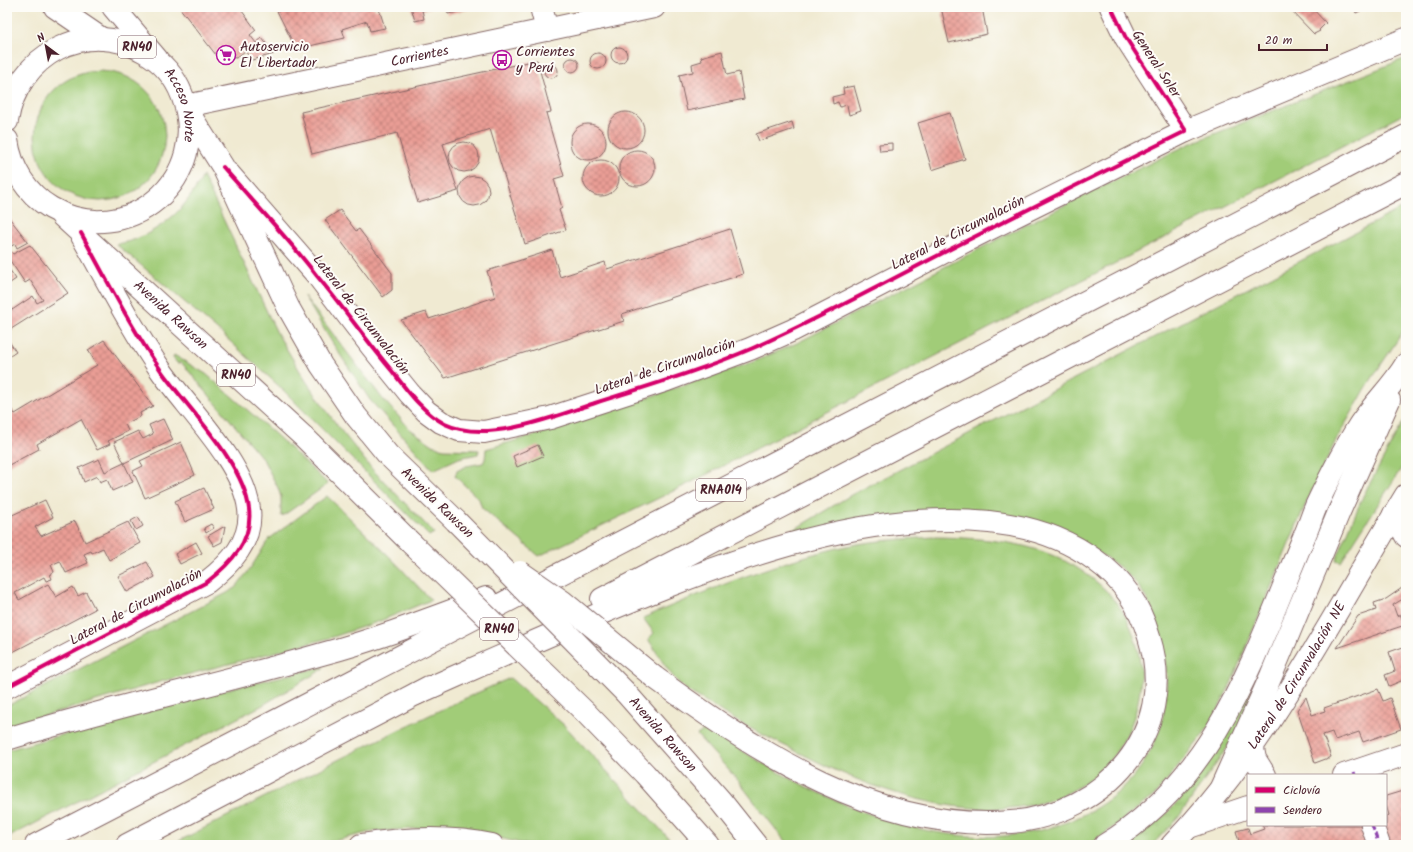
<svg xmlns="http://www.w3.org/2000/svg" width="1413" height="852" viewBox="0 0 1413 852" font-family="Kalam,sans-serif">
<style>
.green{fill:#a1cc78;stroke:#767652}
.park{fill:url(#park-tufts);stroke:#767652}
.building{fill:url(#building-cross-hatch)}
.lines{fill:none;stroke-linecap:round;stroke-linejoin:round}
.minor-casing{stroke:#846665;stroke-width:24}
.highway-casing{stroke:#846665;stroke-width:24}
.minor{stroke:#fff;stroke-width:22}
.highway{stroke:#fff;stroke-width:22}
.highway-bridge-casing{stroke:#846665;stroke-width:24;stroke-linecap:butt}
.highway-bridge{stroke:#fff;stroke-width:22}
.quiet{stroke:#8e44ad;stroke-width:3;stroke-dasharray:6 3;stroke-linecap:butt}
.cycleway-casing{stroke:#fdfcf7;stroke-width:6}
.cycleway{stroke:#d6006c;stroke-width:4}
.labels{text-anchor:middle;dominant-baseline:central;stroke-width:4;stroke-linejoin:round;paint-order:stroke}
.shield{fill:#fdfcf7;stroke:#806168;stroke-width:1}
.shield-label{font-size:13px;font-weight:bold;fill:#4a1f2b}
.poi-label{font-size:14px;fill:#4a1f2b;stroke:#fdfcf7;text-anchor:start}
.street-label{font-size:14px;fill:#4a1f2b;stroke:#fdfcf7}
</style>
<defs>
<pattern id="park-tufts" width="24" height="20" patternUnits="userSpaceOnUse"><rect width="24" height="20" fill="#a1cc78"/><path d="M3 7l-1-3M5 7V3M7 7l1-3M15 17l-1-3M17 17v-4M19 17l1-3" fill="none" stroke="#8caf68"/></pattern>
<pattern id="building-cross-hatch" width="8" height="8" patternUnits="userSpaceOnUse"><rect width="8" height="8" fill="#ea9e95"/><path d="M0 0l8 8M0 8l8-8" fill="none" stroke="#c0807a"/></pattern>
</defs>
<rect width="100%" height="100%" fill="#fdfcf7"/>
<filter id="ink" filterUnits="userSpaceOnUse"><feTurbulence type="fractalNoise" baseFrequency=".025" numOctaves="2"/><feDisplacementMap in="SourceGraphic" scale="8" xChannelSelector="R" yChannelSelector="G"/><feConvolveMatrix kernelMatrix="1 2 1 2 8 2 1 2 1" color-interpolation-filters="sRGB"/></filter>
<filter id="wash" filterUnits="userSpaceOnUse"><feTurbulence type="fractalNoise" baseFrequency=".012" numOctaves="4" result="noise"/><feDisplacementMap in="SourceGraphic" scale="16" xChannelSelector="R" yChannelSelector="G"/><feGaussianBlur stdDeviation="0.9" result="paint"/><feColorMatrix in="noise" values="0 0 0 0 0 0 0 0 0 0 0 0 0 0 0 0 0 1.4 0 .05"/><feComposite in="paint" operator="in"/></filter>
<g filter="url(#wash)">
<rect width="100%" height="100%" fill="#f0ead2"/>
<g class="green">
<polygon points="1406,58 1406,113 690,483 539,556 482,508 479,499 455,476 457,471 466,466 483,463 485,459 486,449 549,431 753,362 797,343 1049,213 1189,144"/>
<circle cx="100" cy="136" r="65"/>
<path d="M 203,176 L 277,333 L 306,381 L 339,428 L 372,469 L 434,533 L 429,536 L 281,388 L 221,333 L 116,244 C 125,243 135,240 143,236 C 172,221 187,205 203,176 Z"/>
<path d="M 1406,206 L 1406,327 L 1369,383 L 1336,440 L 1303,510 L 1232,681 L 1211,724 L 1156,794 L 1099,838 L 1086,845 L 788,845 L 735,777 L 697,735 L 707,728 C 789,783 900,843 1002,836 C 1043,833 1085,820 1117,793 C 1165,752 1176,689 1159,631 C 1154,612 1146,594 1133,580 C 1116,561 1099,553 1077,542 C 1066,536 1052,527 1040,524 C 1029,521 991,525 977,526 C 914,529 852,531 789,534 L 790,532 L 851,495 Z"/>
<polygon points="304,296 382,398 410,429 433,445 444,449 479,450 478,454 459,458 433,470 370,400 333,344"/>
<polygon points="174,355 206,374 274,433 328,484 284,515 281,516 281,497 278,488 263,459 181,362 178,364 173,358"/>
<polygon points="1406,417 1406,461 1341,562 1336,560 1363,496"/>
<polygon points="327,496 390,557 431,600 380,621 333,637 163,681 41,717 7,730 7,706 227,593 236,587 250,569 269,539"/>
<path d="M 934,537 C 991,538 1046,542 1093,579 C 1175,643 1146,771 1047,801 C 970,824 877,792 808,757 C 773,740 737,723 705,701 C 697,696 688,692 682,686 C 668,673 658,654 648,639 L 654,633 L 643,618 C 709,590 776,561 847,546 C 876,540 905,539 934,537 Z"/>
<polygon points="323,667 323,669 263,705 7,838 7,750 240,686"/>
<path d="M 510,678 L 564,725 L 675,845 L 528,845 L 475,832 L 422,828 L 370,832 L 318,845 L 171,845 C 283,788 395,729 510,678 Z"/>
</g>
<path class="park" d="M 1328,508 L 1330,508 L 1233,740 L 1178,818 L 1152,845 L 1126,845 C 1209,793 1242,705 1280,620 C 1296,583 1315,546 1328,508 Z"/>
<g id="blocks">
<g class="building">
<polygon points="179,7 239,7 256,30 250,35 256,43 262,38 274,54 252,60 245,51 236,58 216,55"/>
<polygon points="275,7 374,7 375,10 379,9 385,28 370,31 367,21 342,29 345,38 296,49"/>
<polygon points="411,7 431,7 431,8 422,10 424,19 415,21"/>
<polygon points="446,7 469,7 470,9 448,14"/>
<polygon points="941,7 982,7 987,34 949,43"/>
<polygon points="1288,7 1311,7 1326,23 1319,30 1320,31 1314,34"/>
<polygon points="1353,7 1368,7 1356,13"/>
<circle cx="619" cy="55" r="8"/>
<polygon points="722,51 727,75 739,72 744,99 687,111 679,75 693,72 692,64 702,61 701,57"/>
<circle cx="598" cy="61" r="8"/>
<circle cx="572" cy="65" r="7"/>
<polygon points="537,60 551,112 546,113 564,176 554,179 562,208 559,210 566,230 525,244 490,129 443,144 458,191 418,203 397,133 312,154 301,112"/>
<circle cx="551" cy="71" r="7"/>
<polygon points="854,86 861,111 849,115 847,105 840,107 838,102 833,104 832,97 844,94 843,88"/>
<circle cx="626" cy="130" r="18"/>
<polygon points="950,113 965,159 932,170 918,123"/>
<polygon points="792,122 794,129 759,141 756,134"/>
<circle cx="588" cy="142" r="18"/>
<circle cx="464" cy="157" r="15"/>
<polygon points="892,143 892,150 880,151 879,144"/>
<circle cx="637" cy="168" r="18"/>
<circle cx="601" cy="178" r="18"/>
<circle cx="474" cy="191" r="15"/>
<polygon points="340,210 356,231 359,229 392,273 392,290 383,297 325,220"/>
<polygon points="7,215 28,242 17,248 15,244 8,248 13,254 30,245 68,293 8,331 7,303 12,310 33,296 37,303 43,300 30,280 25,283 7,256"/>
<polygon points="730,229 743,274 622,314 624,321 445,378 401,320 426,312 429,319 495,297 487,271 552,250 560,277 605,262 607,269"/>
<polygon points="7,266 16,279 7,285"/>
<polygon points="7,338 16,352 7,358"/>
<polygon points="104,340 153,406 140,413 141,416 125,424 128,431 108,441 110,444 97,450 81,419 37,444 39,449 7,466 7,404 15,414 97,365 88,350"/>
<polygon points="163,419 173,440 124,463 114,442 138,431 143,439 153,434 149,425"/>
<polygon points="181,442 195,475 145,498 133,471 143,466 140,461"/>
<polygon points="538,445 543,456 517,467 513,456"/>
<polygon points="99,459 105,472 124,463 133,482 112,491 107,479 100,482 97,476 84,482 79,468"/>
<polygon points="204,488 214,509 185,522 175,501"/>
<polygon points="45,500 53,517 35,527 41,536 75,521 85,542 128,522 140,543 109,560 103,548 92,553 91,551 84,554 88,563 66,573 60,561 51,565 54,572 50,574 52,579 46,581 44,577 15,593 19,600 48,584 56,597 73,587 78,596 86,592 95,609 7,655 7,512 10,516"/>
<polygon points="138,517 143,526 136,530 131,521"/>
<polygon points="211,524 214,528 206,533 204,528"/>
<polygon points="225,526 222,542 214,546 208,536"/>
<polygon points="196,542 202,553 180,564 175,554"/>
<polygon points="147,562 155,577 127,592 118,576"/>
<polygon points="1402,588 1406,597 1393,605 1397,616 1400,614 1405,625 1337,648 1358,616 1376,610 1374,603 1386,599"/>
<polygon points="1406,646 1406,679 1389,686 1385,675 1395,671 1389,652"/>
<polygon points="1378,689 1383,701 1390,698 1401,729 1363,742 1359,732 1335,740 1332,732 1323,735 1331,757 1315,763 1297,710 1306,697 1312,715 1325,711 1324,708"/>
<polygon points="1406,790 1406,845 1386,845 1379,825 1386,825 1386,816 1389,815 1386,805 1386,796"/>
<polygon points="1262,825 1366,825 1372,845 1240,845 1236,831 1248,828 1250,834 1264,829"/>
</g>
</g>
</g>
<g filter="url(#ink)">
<use href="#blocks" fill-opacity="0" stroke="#846665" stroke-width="1"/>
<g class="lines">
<defs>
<g id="minor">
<polyline points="113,7 157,59"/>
<polyline points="541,7 547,30"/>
<path id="s1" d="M 186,106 L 654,7"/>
<polyline points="229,174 317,275 372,347 410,394 426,411 441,422 459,430 484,432 550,418 667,380 750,349 793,330 977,235 1186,131 1126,38 1111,7"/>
<polyline points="1394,514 1406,536"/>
<path d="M 7,687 L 207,582 C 230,564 253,541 249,509 C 244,464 189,410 162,372 C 132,329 108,282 82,236"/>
<polyline points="1250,734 1255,759 1265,775"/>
<polyline points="1344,775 1406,754"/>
<polyline points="1372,825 1379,845"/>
<polyline points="1189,827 1248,807"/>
<path id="s2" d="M 1172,845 C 1270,743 1333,614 1406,495"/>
</g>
<g id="highway">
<polyline points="55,7 102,39"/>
<polyline points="188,112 223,167 288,307 321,365 356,416 388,455 456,521"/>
<path id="s3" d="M 7,121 C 17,55 86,17 145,52 C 162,62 175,77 182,95 C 214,178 127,252 51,208 C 26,193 11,168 7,140"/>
<polyline points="1186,131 1406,39"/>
<path id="s4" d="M 62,216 L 304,437 L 412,544"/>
<polyline points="602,599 1406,183"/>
<path id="s5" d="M 625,692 L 721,801 L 756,845"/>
<path d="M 416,694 C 500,657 583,619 668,586 C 748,555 832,527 918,521 C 977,517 1046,523 1095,560 C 1122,579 1140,606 1149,637 C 1179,733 1105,814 1011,822 C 878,833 756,751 654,677"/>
<polyline points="586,713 645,774 708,845"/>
<path d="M 7,739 C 111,707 218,684 322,654 C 378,639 432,618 486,598"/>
<polyline points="1220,790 1271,676 1339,512 1389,400"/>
<polyline points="36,845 1406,136"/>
<polyline points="127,845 429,687"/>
<path d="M 361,845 C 404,838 449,836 492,845"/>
<path d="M 1105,845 C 1219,776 1255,653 1304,537 C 1309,526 1312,515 1317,504 C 1330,477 1344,449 1360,424 C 1374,403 1393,386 1406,364"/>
</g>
</defs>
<use href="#minor" class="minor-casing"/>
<use href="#highway" class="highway-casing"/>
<use href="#minor" class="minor"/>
<use href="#highway" class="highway"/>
<defs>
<g id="highway-bridge">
<polyline points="456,521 625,692"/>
<polyline points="412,544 586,713"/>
<polyline points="520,572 562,601 654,677"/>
</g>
</defs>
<use href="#highway-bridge" class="highway-bridge-casing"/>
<use href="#highway-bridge" class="highway-bridge"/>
<g class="quiet">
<polyline points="1354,772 1355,775"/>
<polyline points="1372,825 1379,845"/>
</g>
<defs>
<g id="cycleway">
<path d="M 223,167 C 254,203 288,238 317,276 C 343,307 366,340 392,371 C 407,390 422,412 445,424 C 486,444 554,417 595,403 C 648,386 702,370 753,348 C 830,314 904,272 980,234 C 1048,199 1117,165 1186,131 L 1126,38 L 1111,7"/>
<path d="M 7,687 L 207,582 C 230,564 253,541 249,509 C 244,463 189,410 162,372 C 131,328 107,280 81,233"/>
</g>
</defs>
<use href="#cycleway" class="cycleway-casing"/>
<use href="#cycleway" class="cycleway"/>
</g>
</g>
<defs>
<symbol id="supermarket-ring" viewBox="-11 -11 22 22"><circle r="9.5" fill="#fdfcf7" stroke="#b5179e" stroke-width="1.5"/><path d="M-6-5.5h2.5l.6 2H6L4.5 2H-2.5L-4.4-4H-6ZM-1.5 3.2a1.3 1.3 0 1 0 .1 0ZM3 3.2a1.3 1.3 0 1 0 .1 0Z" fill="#b5179e"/></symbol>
<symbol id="bus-ring" viewBox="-11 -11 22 22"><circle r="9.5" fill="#fdfcf7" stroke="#b5179e" stroke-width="1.5"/><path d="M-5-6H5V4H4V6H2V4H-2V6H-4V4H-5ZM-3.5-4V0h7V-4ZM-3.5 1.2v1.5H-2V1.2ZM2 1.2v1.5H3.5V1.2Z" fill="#b5179e"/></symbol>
</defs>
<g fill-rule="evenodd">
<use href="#supermarket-ring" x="215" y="44" width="22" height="22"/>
<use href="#bus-ring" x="491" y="49" width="22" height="22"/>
</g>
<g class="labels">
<g class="shield">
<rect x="118" y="36" width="38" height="22" rx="3"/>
<rect x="217" y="364" width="38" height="22" rx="3"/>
<rect x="696" y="479" width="50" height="22" rx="3"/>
<rect x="480" y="618" width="38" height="22" rx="3"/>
</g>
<g class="shield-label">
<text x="137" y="47">RN40</text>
<text x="236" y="375">RN40</text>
<text x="721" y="490">RNA014</text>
<text x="499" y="629">RN40</text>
</g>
<g class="poi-label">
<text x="240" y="47">Autoservicio<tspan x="240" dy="16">El Libertador</tspan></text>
<text x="516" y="52">Corrientes<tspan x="516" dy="16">y Perú</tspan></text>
</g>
<g class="street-label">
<text stroke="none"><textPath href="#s1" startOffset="239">Corrientes</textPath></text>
<text transform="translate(1156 64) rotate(57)">General Soler</text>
<text stroke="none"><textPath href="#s3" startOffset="250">Acceso Norte</textPath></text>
<text transform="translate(958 233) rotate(-27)">Lateral de Circunvalación</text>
<text stroke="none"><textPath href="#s4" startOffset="147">Avenida Rawson</textPath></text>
<text transform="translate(361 315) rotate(52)">Lateral de Circunvalación</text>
<text transform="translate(665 367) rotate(-19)">Lateral de Circunvalación</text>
<text transform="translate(437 503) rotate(44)">Avenida Rawson</text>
<text transform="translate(136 607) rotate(-28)">Lateral de Circunvalación</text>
<text stroke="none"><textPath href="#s2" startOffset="211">Lateral de Circunvalación NE</textPath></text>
<text stroke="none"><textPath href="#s5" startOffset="57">Avenida Rawson</textPath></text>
</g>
</g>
<rect width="1413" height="852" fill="none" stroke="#fdfcf7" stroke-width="24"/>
<rect x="1247" y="774" width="140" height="52" fill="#fdfcf7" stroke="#b5a4a5"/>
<rect x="1255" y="787" width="20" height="6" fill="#d6006c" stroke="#b5a4a5"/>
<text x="1283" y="794" font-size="12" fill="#4a1f2b">Ciclovía</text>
<rect x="1255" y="807" width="20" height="6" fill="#8e44ad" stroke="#b5a4a5"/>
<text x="1283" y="814" font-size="12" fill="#4a1f2b">Sendero</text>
<g transform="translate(46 46) rotate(328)" stroke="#fdfcf7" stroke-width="3" paint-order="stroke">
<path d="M0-3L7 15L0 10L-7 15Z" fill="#4a1f2b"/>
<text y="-6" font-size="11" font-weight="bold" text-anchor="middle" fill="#4a1f2b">N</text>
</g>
<path d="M1259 44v6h68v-6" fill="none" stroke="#4a1f2b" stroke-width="2"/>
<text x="1265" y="44" font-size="12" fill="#4a1f2b" stroke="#fdfcf7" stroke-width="3" paint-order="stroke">20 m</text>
</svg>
